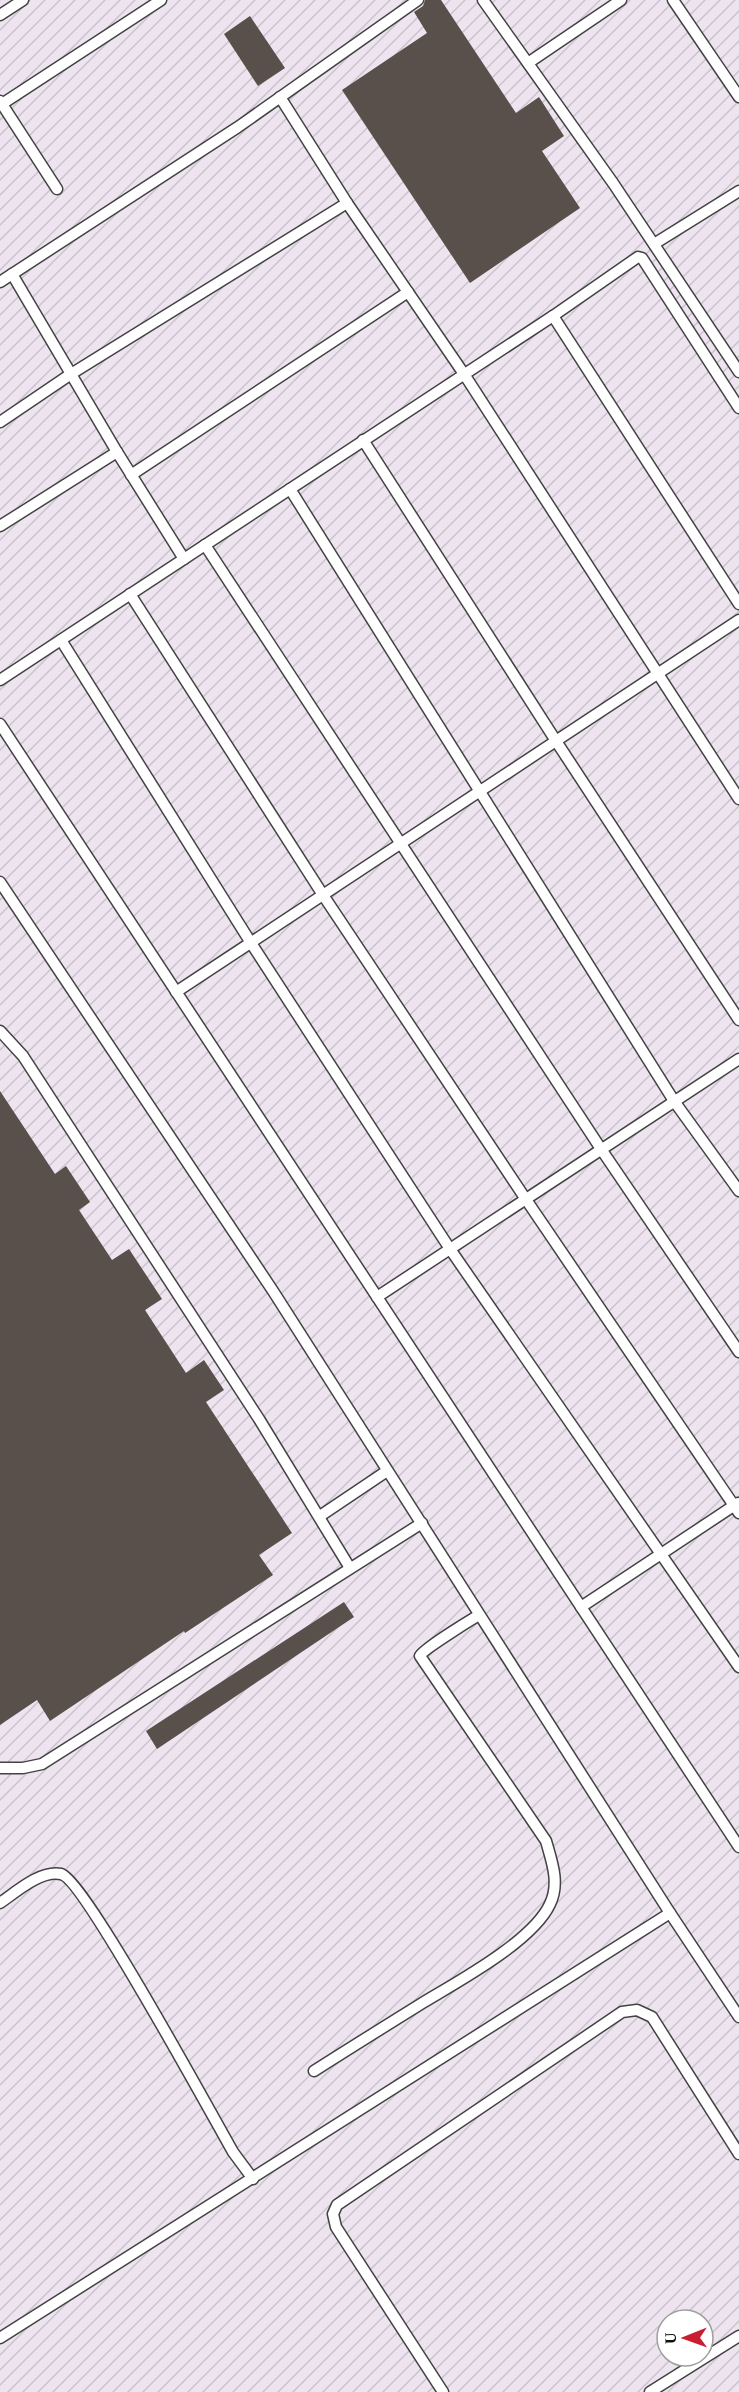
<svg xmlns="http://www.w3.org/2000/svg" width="739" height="2392" viewBox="0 0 739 2392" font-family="'Times New Roman',serif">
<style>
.industrial{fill:url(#industrial-furrows);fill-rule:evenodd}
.building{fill:#59504b}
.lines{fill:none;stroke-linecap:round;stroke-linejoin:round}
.lane-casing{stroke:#434343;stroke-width:13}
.lane{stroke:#fff;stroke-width:10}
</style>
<defs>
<pattern id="industrial-furrows" width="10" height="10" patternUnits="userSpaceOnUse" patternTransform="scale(1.5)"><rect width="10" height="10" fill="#ede4ef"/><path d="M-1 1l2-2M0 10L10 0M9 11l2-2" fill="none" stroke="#cac3cc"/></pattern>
</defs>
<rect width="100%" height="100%" fill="#fffcf3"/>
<path class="industrial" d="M 0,0 L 739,0 L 739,2392 L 0,2392 ZM 667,2320 L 703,2320 L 703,2356 L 667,2356 Z"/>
<g class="building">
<polygon points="425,0 441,0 516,113 539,97 564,136 542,151 580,208 470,283 342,90 427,33 414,12 423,6"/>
<polygon points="250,16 285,68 258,86 224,34"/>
<polygon points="0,1091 55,1174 66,1166 90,1202 79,1210 112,1260 129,1249 162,1299 145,1310 186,1373 204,1360 224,1390 206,1402 292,1533 259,1555 273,1575 185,1633 184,1631 50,1721 37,1700 0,1725"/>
<polygon points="344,1602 354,1617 157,1749 146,1731"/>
</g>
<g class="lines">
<defs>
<g id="lane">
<polyline points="483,0 613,183 739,372"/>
<polyline points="673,0 739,97"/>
<polyline points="0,15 23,0"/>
<polyline points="528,63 621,0"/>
<polyline points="280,97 347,203 464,374 739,799"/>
<polyline points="0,101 57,189"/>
<polyline points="2,104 161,0"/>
<polyline points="654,244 739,191"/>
<polyline points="12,274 117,452"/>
<polyline points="0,282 238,127 418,0"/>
<polyline points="553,316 739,604"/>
<polyline points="0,422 71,374 347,203"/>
<polyline points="363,440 556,741 739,1020"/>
<polyline points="131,475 408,292"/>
<polyline points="290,489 674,1101 739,1191"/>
<polyline points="0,526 117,452 184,559"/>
<polyline points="205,545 601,1149 739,1352"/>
<polyline points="130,594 323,895 525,1198 739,1513"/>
<polyline points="61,640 251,943 450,1249 739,1667"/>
<polyline points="0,680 553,316 638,257 642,258 739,408"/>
<polyline points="0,724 739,1847"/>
<polyline points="0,882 273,1291 670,1913 739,2017"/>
<polyline points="176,992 739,620"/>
<polyline points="0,1031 23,1056 259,1419 350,1568"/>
<polyline points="377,1297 739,1059"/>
<polyline points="320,1516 387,1471"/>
<polyline points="581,1607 738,1503"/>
<polyline points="0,1768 23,1768 42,1764 422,1523"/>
<path d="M 0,1903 C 16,1892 40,1870 61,1874 C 83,1878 213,2117 233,2152 L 253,2179"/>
<path d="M 314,2071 C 350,2048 387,2025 424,2002 C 459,1981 533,1941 550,1904 C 560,1883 552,1862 546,1841 L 420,1656 C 422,1650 469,1621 479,1615"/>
<polyline points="0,2338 670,1913"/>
<polyline points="443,2392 336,2227 333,2214 337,2205 622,2012 637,2010 652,2017 739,2154"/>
<polyline points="650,2392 739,2336"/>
</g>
</defs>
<use href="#lane" class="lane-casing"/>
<use href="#lane" class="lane"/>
</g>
<g transform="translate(685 2338) rotate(269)"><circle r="28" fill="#ffffff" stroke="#9f9f9f" stroke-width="1.5"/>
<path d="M0-4.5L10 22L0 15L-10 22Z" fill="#c91e31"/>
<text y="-9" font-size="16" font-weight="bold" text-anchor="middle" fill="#101010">U</text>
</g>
</svg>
